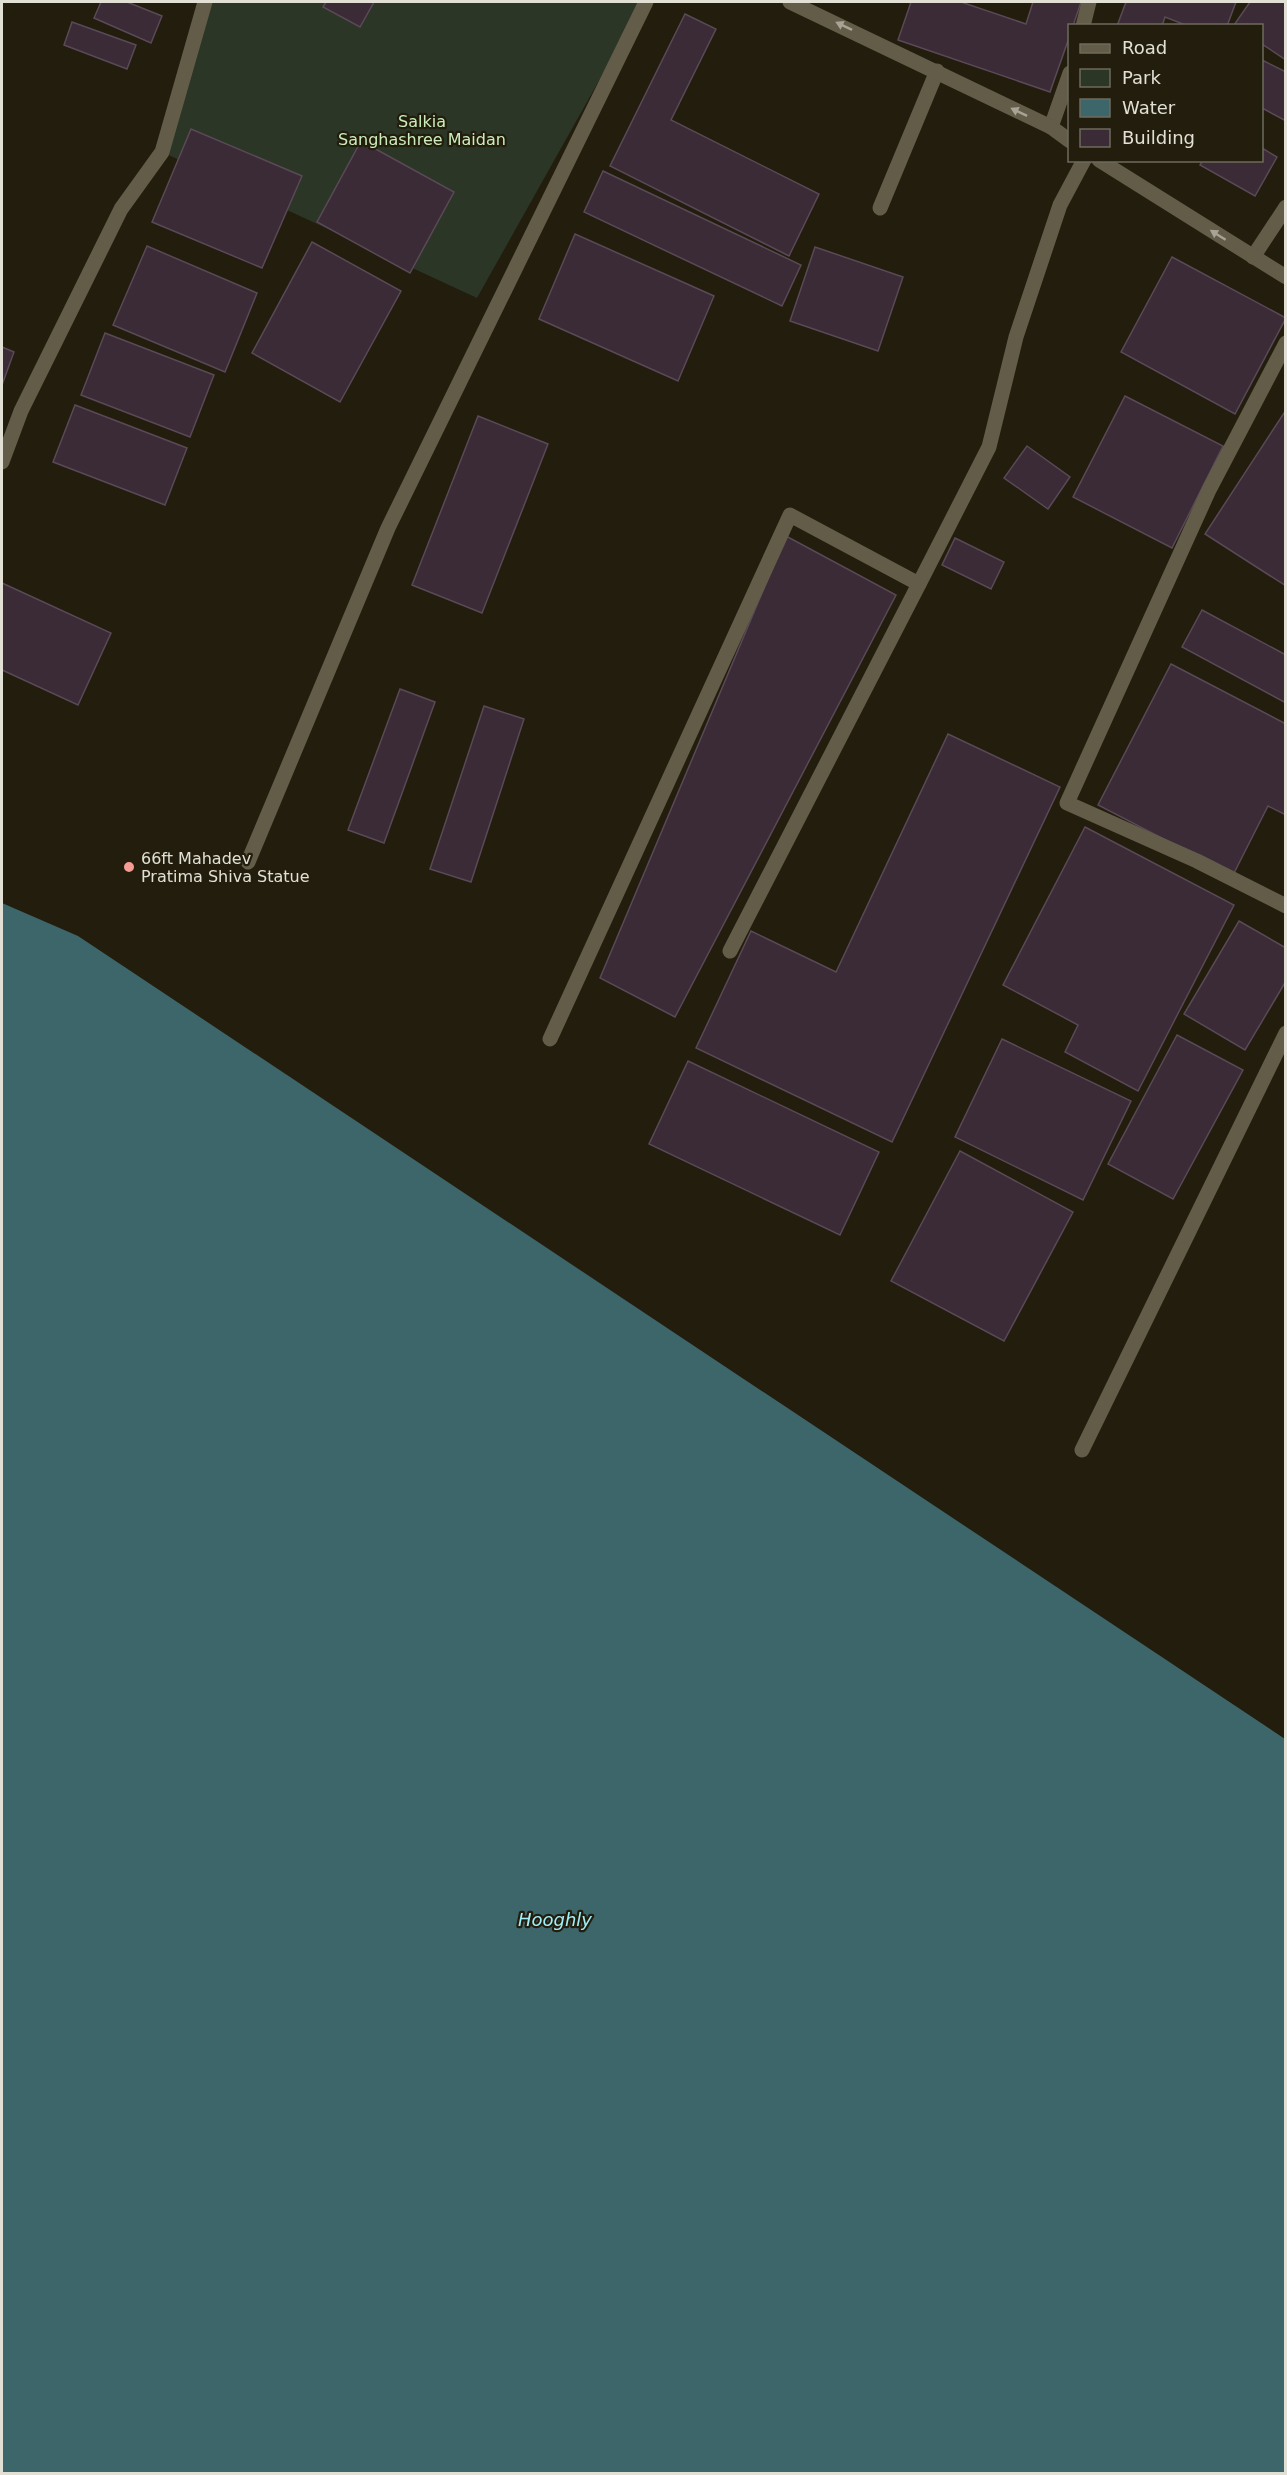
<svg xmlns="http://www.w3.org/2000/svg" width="1287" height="2475" viewBox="0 0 1287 2475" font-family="'DejaVu Sans',sans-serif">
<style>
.green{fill:#2b3626}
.water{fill:#3d666b}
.building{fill:#3b2b37;stroke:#5a4956;stroke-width:1.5}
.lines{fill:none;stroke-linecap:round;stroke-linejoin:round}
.street{stroke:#625c49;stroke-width:15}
.secondary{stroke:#625c49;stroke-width:15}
.oneway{fill:#a8a495}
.poi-dot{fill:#f59c94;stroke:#221d0c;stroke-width:2}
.labels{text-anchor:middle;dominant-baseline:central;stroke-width:4.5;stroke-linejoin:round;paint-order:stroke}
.park-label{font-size:16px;fill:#caedbb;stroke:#221d0c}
.poi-label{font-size:16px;fill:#e2dfd4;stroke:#221d0c;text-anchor:start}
.water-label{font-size:18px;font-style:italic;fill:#a3eff9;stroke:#221d0c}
</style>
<rect width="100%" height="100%" fill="#221d0c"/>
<polygon class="green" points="211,2 643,2 477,298 162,152"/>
<polygon class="water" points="2,903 78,936 1285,1739 1285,2473 2,2473"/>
<g class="building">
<polygon points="101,2 127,2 162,16 151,43 94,18"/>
<polygon points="326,2 374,2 360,27 323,7"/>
<polygon points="911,2 961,2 1026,24 1033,2 1081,2 1073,26 1070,26 1070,35 1050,92 898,40"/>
<polygon points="1126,2 1236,2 1227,26 1188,26 1165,17 1162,26 1117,26"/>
<polygon points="1250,2 1286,2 1286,60 1262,44 1262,26 1234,25"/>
<polygon points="685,14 716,29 671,120 819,194 789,256 610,166"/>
<polygon points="72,22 136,45 127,69 64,45"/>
<polygon points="1262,60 1286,72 1286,121 1262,108"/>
<polygon points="191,129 302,176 262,268 152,222"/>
<polygon points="361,141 454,192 410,273 317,222"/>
<polygon points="1262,148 1277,157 1255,196 1200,165 1203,160 1262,160"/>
<polygon points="603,171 801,265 782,306 584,212"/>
<polygon points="575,234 714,296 678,381 539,319"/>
<polygon points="312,242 401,291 340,402 252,353"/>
<polygon points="147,246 257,293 225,372 113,325"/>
<polygon points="815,247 903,277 878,351 790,321"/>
<polygon points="1172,257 1286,318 1235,414 1121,352"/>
<polygon points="105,333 214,375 190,437 81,395"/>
<polygon points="2,347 14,352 2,385"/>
<polygon points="1125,396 1223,446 1172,548 1073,497"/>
<polygon points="75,405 187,448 165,505 53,462"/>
<polygon points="1286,410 1286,586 1205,534"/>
<polygon points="478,416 548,444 482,613 412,585"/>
<polygon points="1027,446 1070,477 1048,509 1004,478"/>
<polygon points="786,536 896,595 675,1017 600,978"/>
<polygon points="955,538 1004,562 991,589 942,565"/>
<polygon points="2,583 111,633 78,705 2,670"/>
<polygon points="1202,610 1286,655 1286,703 1182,647"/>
<polygon points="1171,664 1286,724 1286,815 1268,806 1233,875 1098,805"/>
<polygon points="400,689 435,702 384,843 348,830"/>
<polygon points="484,706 524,719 471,882 430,869"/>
<polygon points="948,734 1060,787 892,1142 696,1048 751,931 836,972"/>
<polygon points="1085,827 1234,905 1138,1091 1065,1052 1078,1025 1003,985"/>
<polygon points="1239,921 1286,948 1286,981 1245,1050 1184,1014"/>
<polygon points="1177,1035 1243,1070 1173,1199 1108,1164"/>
<polygon points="1002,1039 1131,1101 1083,1200 955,1137"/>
<polygon points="688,1061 879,1152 840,1235 649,1144"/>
<polygon points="960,1151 1073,1212 1004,1341 891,1281"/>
</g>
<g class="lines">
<g class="street">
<polyline points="1083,26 1089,2"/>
<polyline points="1051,127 1070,73"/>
<polyline points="880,208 937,71"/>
<polyline points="1253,257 1286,207"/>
<polyline points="1286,343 1209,490 1067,803 1197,861 1286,906"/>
<polyline points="2,462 21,411 121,209 162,152 205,2"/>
<polyline points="248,862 388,528 646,2"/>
<polyline points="730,951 919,584"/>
<polyline points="550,1039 790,515 919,584 989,447 1016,337 1060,205 1084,160"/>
<polyline points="1082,1450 1286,1033"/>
</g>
<g class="secondary">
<polyline points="790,2 1051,127 1070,141"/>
<polyline points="1099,160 1286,277"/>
</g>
</g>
<defs><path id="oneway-solid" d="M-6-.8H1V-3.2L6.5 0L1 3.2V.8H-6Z" transform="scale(1.5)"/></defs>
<g class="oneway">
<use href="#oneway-solid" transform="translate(844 26) rotate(-154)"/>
<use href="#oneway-solid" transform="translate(1019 112) rotate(-154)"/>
<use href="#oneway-solid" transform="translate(1218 235) rotate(-148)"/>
</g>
<circle class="poi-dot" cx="129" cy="867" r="6"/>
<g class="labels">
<g class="park-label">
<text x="422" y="121">Salkia<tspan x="422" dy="18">Sanghashree Maidan</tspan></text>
</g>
<g class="poi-label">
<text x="141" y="858">66ft Mahadev<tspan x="141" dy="18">Pratima Shiva Statue</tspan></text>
</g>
<g class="water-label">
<text x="555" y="1919">Hooghly</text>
</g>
</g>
<rect width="1287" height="2475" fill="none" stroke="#e2dfd4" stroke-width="6"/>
<rect x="1068" y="24" width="195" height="138" fill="#221d0c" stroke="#6f6b5c" stroke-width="1.5"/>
<rect x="1080" y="44" width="30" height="9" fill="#625c49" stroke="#6f6b5c" stroke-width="1.5"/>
<text x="1122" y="54" font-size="18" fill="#e2dfd4">Road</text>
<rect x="1080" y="69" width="30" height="18" fill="#2b3626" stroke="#6f6b5c" stroke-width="1.5"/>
<text x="1122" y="84" font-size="18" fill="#e2dfd4">Park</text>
<rect x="1080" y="99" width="30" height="18" fill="#3d666b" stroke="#6f6b5c" stroke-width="1.5"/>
<text x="1122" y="114" font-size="18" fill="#e2dfd4">Water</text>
<rect x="1080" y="129" width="30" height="18" fill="#3b2b37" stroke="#6f6b5c" stroke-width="1.5"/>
<text x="1122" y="144" font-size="18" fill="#e2dfd4">Building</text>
</svg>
